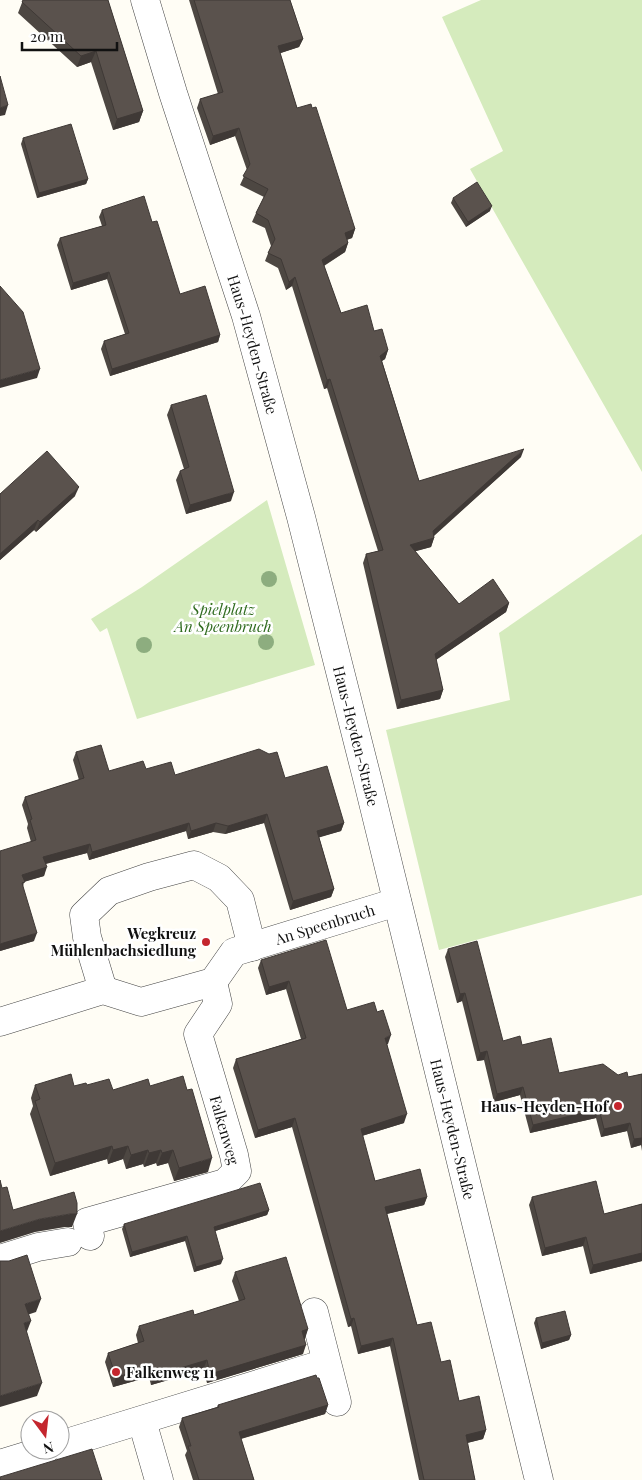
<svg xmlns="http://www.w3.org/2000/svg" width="642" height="1480" viewBox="0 0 642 1480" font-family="'Playfair Display',serif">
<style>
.green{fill:#d5ebbd}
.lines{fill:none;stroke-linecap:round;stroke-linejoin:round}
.minor-casing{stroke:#444;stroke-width:29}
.minor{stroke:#fff;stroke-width:28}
.tree{fill:#8dad7f}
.wall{fill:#4d4742}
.shaded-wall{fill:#3f3936}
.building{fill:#5a524d;stroke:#3f3936}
.poi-dot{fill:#c4262e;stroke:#fff;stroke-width:2}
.labels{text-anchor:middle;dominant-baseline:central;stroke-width:5;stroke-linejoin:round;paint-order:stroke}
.street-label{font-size:15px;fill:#111;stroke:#fff}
.park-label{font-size:15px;font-style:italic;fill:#2f6b1f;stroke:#fff}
.poi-label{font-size:15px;font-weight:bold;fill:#111;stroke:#fff;text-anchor:end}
</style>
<rect width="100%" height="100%" fill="#fffdf5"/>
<g class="green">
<polygon points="481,0 642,0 642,472 470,169 503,151 442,17"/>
<polygon points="267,500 315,665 137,719 107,628 100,632 91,619 142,587"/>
<polygon points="642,534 642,895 439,950 386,730 510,700 499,633"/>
</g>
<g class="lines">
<defs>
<g id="minor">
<path id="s1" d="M 145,0 L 173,93 L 246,316 L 301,517 L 368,782 L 539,1480"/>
<polyline points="103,990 87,937 84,915 109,891 149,877 194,865 219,878 240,900 252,947"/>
<path id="s2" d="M 0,1022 L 103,990 L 141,1002 L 213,982 L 234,952 L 397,902"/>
<polyline points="90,1236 87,1222 225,1183 237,1171 234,1155 198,1034 218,1004 213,982"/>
<polyline points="0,1259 38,1247 68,1242"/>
<polyline points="314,1312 337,1402"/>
<polyline points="142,1421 159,1480"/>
<polyline points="60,1445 326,1363"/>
<polyline points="0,1464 45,1450"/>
</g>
</defs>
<use href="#minor" class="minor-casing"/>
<use href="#minor" class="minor"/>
</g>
<g class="tree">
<circle cx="269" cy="579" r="8"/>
<circle cx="266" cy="642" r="8"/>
<circle cx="144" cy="645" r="8"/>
</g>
<g class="wall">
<polygon points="23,0 108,0 143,111 139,122 113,130 91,62 77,67 18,13"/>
<polygon points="189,0 290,0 303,39 299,47 280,53 297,108 355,229 352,238 347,240 348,243 345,252 324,266 341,313 374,331 388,350 385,359 382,361 419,481 521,457 434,536 434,538 431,547 415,551 459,604 509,603 506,612 436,660 443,690 440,699 397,709 363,563 366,554 378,551 327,388 324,389 292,286 286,290 278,268 265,261 271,246 265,228 252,222 256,213 264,197 240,185 247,170 235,136 210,145 197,108 200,99 218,94"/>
<polygon points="23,138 88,179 86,184 37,198 21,144"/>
<polygon points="453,198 490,211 466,227 451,203"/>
<polygon points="102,210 152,222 180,294 220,335 218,342 110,376 101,349 104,341 125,334 107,279 71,290 57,245 60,238 102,226 99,217"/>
<polygon points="171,405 231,501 186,514 176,480 180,471 184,469 167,415"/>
<polygon points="0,494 75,496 36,532 34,530 0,560"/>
<polygon points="76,752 109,771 146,769 175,775 285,778 344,823 341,831 319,837 334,889 331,897 290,910 264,823 225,834 213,832 188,839 186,831 89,860 87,853 46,864 44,876 24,882 23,887 34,941 0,951 31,842 27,828 28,824 22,805 25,797 79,780 73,760"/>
<polygon points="448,949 503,1041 522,1045 559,1073 618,1075 628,1077 642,1074 642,1151 641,1145 631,1148 627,1131 601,1137 596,1118 530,1133 520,1095 494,1102 484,1060 477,1061 462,1001 457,1003 445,957"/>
<polygon points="261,960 347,1010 388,1044 387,1044 404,1123 362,1136 375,1181 427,1197 424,1205 387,1214 417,1325 441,1362 459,1401 486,1430 483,1439 467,1443 475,1480 419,1480 390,1346 358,1354 351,1326 348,1327 292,1127 255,1138 233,1068 236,1059 301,1039 286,989 266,995 258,968"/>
<polygon points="35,1085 74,1086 87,1085 113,1090 150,1086 208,1172 174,1181 168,1163 157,1166 156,1163 144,1167 143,1164 126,1169 123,1159 108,1164 107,1159 50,1176 30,1114 33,1106 31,1098"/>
<polygon points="532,1197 604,1214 642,1204 642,1261 590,1274 583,1246 542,1256 529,1205"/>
<polygon points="269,1210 267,1215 215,1231 221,1264 194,1272 185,1241 130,1257 122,1229 124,1224"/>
<polygon points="235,1272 308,1329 304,1339 303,1354 207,1383 203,1370 151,1385 149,1377 113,1387 105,1362 108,1353 138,1343 136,1335 139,1326 194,1315 239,1301 232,1281"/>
<polygon points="536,1318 571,1335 569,1340 541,1349 534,1323"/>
<polygon points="218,1405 328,1405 325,1414 241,1439 254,1480 193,1480 185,1455 187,1451 179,1427 182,1418 217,1407"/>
</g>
<g class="shaded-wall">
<polygon points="303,39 299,47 275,55 278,46"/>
<polygon points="96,51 91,62 77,67 81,56"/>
<polygon points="8,105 5,115 0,116 0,108"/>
<polygon points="143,111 139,122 113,130 117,119"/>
<polygon points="239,128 235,136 210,145 213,136"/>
<polygon points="88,179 86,184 37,198 39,193"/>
<polygon points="492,206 490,211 466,227 468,222"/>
<polygon points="355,229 352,238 341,241 345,233"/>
<polygon points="348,243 345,252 318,269 322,260"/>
<polygon points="109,272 107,279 71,290 73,283"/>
<polygon points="295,277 292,286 286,290 289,282"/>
<polygon points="220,335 218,342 110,376 112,369"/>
<polygon points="388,350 385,359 377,364 380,356"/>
<polygon points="40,369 37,378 0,388 0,380"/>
<polygon points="330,379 327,388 324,389 327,380"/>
<polygon points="524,449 521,457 430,539 433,531"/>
<polygon points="79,487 75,496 36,532 40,522"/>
<polygon points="234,492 231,501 186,514 190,505"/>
<polygon points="38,520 34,530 0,560 0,554"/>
<polygon points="434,538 431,547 406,554 410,545"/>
<polygon points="509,603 506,612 431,663 435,654"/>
<polygon points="443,690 440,699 397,709 401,700"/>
<polygon points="267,814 264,823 225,834 228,826"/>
<polygon points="189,823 186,831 89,860 92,852"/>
<polygon points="216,823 213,832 188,839 191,831"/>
<polygon points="344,823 341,831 314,839 317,831"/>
<polygon points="90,844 87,853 40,865 43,857"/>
<polygon points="47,867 44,876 19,883 22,875"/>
<polygon points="334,889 331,897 290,910 293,901"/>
<polygon points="37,933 34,941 0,951 0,944"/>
<polygon points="289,981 286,989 266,995 269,987"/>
<polygon points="465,993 462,1001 457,1003 460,994"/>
<polygon points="391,1035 388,1044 382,1046 385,1038"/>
<polygon points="487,1051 484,1060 477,1061 480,1053"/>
<polygon points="523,1087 520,1095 494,1102 497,1094"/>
<polygon points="599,1109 596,1118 530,1133 533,1125"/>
<polygon points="407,1114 404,1123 358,1137 361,1129"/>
<polygon points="295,1118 292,1127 255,1138 258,1130"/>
<polygon points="630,1123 627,1131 601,1137 604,1129"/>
<polygon points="642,1138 642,1141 641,1145 631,1148 634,1139"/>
<polygon points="112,1146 107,1159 50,1176 55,1163"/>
<polygon points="128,1146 123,1159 108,1164 113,1150"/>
<polygon points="148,1150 143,1164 126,1169 131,1155"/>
<polygon points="161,1150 156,1163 144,1167 149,1153"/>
<polygon points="173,1150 168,1163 157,1166 162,1153"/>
<polygon points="212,1158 208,1172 174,1181 179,1168"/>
<polygon points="427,1197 424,1205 382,1215 385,1207"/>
<polygon points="269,1210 267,1215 212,1232 214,1227"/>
<polygon points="70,1214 77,1214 72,1227 65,1227 35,1232 0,1243 0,1231 40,1219"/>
<polygon points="187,1236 185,1241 130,1257 132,1252"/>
<polygon points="586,1237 583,1246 542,1256 545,1248"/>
<polygon points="642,1253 642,1261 590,1274 593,1265"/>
<polygon points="223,1259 221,1264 194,1272 196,1267"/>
<polygon points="41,1299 36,1312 21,1317 25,1304"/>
<polygon points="354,1318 351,1326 348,1327 351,1319"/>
<polygon points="31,1321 26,1334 24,1323"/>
<polygon points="308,1329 305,1339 298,1340 302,1331"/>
<polygon points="571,1335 569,1340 541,1349 542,1343"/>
<polygon points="393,1338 390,1346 358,1354 361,1346"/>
<polygon points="306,1345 303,1354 207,1383 210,1374"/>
<polygon points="207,1360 203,1370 151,1385 154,1376"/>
<polygon points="152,1368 149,1377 113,1387 116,1377"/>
<polygon points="42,1383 37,1396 0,1407 0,1396"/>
<polygon points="328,1405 325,1414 236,1440 239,1432"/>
<polygon points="486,1430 483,1439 463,1444 466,1435"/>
</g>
<g class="building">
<polygon points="23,0 108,0 143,111 117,119 96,51 81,56 22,2"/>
<polygon points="194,0 290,0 303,39 278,46 297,108 311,104 312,108 316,107 355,229 345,233 348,243 322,260 341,313 367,305 374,331 382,329 388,350 380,356 419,481 524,449 433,531 434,538 410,545 459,604 493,579 509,603 435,654 443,690 401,700 366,554 383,550 330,379 327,380 295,277 289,282 281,259 268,253 275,239 268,220 256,213 268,189 243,176 250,164 239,128 213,136 200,99 223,92"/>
<polygon points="0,76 8,105 0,108"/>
<polygon points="71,124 88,179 39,193 23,138"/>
<polygon points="477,182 492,206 468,222 453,198"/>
<polygon points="144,196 152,222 157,221 180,294 205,286 220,335 112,369 104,341 129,333 109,272 73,283 60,238 106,225 102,210"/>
<polygon points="0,286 23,312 40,369 0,380"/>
<polygon points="206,395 234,492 190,505 180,471 189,467 171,405"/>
<polygon points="47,451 79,487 40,522 38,520 0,554 0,494"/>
<polygon points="101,745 109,771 143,761 146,769 171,762 175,775 259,749 269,754 277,752 285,778 327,766 344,823 317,831 334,889 293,901 267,814 228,826 216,823 191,831 189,823 92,852 90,844 43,857 47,867 22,875 25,882 22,883 37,933 0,944 0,851 36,840 30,820 32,819 25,797 84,778 76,752"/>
<polygon points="326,940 347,1010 374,1002 377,1012 383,1010 391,1035 385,1038 407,1114 361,1129 375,1181 420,1169 427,1197 385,1207 417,1325 431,1322 441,1362 450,1360 459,1401 479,1396 486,1430 466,1435 475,1480 424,1480 393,1338 361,1346 354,1318 351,1319 295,1118 258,1130 236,1059 306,1038 289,981 269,987 261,960"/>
<polygon points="477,941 503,1041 520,1036 522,1045 551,1038 559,1073 603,1064 618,1075 627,1072 628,1077 642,1074 642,1138 634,1139 630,1123 604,1129 599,1109 533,1125 523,1087 497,1094 487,1051 480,1053 465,993 460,994 448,949"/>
<polygon points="71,1074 74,1086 86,1083 87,1085 109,1079 113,1090 148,1079 150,1086 183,1076 187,1090 192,1089 212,1158 179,1168 173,1150 162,1153 161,1150 149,1153 148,1150 131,1155 128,1146 113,1150 112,1146 55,1163 35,1101 40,1099 35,1085"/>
<polygon points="0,1180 2,1188 7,1187 13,1210 74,1192 77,1203 77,1214 70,1214 40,1219 0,1231"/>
<polygon points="596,1181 604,1214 642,1204 642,1253 593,1265 586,1237 545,1248 532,1197"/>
<polygon points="260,1183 269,1210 214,1227 223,1259 196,1267 187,1236 132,1252 124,1224"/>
<polygon points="27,1255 41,1299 25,1304 31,1321 24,1323 42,1383 0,1396 0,1261 9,1261"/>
<polygon points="286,1257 308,1329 302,1331 306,1345 210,1374 207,1360 154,1376 152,1368 116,1377 108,1353 144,1341 139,1326 193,1310 194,1315 245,1299 235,1272"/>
<polygon points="565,1311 571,1335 542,1343 536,1318"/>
<polygon points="316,1375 317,1378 319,1378 328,1405 239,1432 254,1480 199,1480 188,1446 191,1446 182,1418 219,1407 218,1405"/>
<polygon points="92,1449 102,1480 0,1480 0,1477"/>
</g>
<g class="poi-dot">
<circle cx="206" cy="942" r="5"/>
<circle cx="618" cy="1106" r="5"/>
<circle cx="116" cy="1372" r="5"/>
</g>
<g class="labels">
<g class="street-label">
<text stroke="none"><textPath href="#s1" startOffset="361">Haus-Heyden-Straße</textPath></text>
<text stroke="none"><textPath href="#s1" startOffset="766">Haus-Heyden-Straße</textPath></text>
<text stroke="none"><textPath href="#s2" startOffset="354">An Speenbruch</textPath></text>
<text stroke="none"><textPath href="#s1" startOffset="1171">Haus-Heyden-Straße</textPath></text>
<text transform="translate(225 1130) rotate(74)">Falkenweg</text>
</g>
<g class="park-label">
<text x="223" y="609">Spielplatz<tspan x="223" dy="17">An Speenbruch</tspan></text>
</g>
<g class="poi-label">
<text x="196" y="933">Wegkreuz<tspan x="196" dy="17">Mühlenbachsiedlung</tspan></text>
<text x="608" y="1106">Haus-Heyden-Hof</text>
<text x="126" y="1372" text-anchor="start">Falkenweg 11</text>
</g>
</g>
<g transform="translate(45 1435) rotate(165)"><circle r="24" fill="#ffffff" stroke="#a0a0a0"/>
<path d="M0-4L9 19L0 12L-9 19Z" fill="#c4262e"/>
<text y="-8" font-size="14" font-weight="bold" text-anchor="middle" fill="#111111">N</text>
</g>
<path d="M22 42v8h95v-8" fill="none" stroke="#111111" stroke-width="2.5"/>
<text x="30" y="42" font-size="15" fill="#111111" stroke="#ffffff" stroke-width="4" paint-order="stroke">20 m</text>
</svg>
